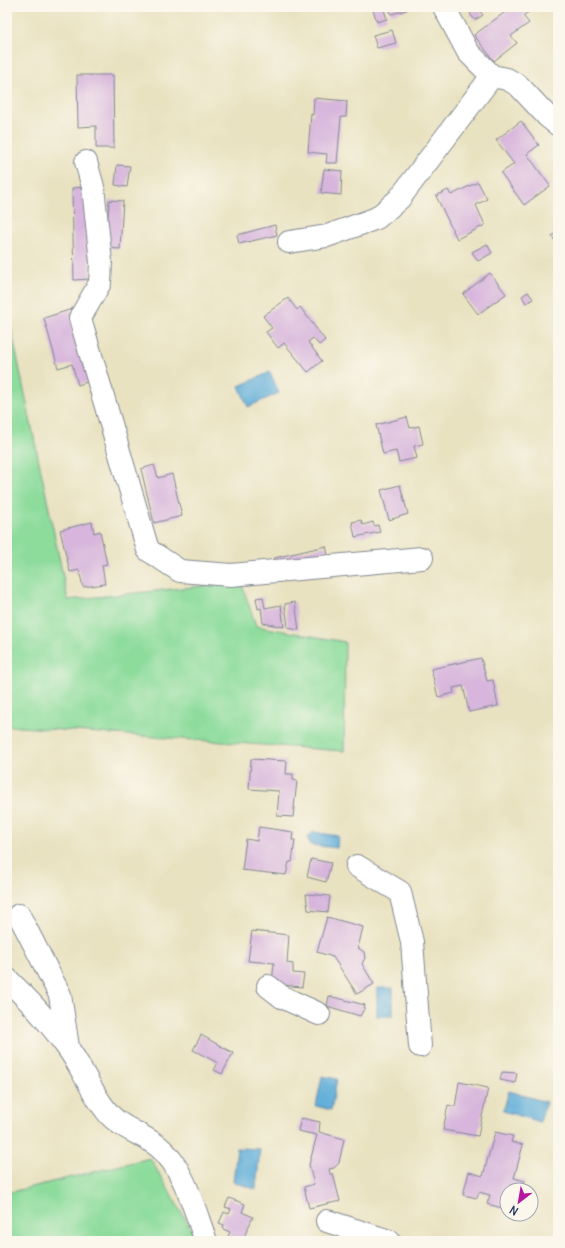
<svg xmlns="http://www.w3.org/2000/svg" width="565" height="1248" viewBox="0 0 565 1248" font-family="Delius,sans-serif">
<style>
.green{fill:#8ddc9c;stroke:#54867d}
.water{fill:#5eadd8;stroke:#3c6e9b}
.building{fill:#d7b5dc}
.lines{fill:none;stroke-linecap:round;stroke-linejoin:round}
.minor-casing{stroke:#828890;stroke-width:24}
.minor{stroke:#fff;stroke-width:22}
</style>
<rect width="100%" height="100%" fill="#fbf7ec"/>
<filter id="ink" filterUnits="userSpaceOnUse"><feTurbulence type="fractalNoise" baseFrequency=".025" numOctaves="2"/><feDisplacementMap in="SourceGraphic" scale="8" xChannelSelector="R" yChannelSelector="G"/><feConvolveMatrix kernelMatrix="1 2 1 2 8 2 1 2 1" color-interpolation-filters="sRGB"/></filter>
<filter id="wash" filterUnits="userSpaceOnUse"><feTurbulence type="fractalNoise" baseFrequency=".012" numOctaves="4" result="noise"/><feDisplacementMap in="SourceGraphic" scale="16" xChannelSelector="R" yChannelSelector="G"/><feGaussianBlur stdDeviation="0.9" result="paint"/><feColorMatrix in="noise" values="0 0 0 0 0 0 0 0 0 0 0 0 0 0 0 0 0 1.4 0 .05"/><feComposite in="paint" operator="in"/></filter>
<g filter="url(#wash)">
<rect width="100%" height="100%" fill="#e9e2c1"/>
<g class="green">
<polygon points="7,309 68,600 241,582 256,626 345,642 344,751 7,726"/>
<polygon points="150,1158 198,1241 7,1241 7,1193"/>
</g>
<g class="water">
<polygon points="270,372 279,393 248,407 239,386"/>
<polygon points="313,832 338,836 337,848 311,845 307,838"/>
<rect x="377" y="988" width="16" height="28"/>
<polygon points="322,1076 337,1079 331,1110 316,1106"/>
<polygon points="509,1091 546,1102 540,1122 503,1111"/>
<polygon points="237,1148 260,1149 256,1189 233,1182"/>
</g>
<g id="blocks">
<g class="building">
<polygon points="372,7 383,7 387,19 377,22"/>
<polygon points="389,7 406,7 407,10 391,14"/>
<polygon points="512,7 534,8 523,16 529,23 511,36 517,43 494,61 474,35"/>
<polygon points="478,9 483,15 475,20 470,14"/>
<polygon points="392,30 396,43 377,48 373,35"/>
<polygon points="77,75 113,75 114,148 96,148 96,126 78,127"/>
<polygon points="314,98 347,101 346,117 341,117 337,163 326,163 327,154 308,152 311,114 313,115"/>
<polygon points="521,121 539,145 527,154 550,186 524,205 501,173 514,164 496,140"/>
<polygon points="117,165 130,166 127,187 115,185"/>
<polygon points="324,169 342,171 341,195 321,193"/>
<polygon points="478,182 487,199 476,205 485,225 457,239 436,196 448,190 451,195"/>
<polygon points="87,187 90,279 74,280 72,188"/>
<polygon points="109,200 123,201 120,249 106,248"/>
<polygon points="275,225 277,235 239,244 237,235"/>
<polygon points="558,232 558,246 552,236"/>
<polygon points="487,244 492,253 478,261 472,252"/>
<polygon points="490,273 506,294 478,314 463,294"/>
<polygon points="528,292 533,299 526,303 522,296"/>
<polygon points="288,298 297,310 300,307 325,340 319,345 313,338 308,342 322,361 308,372 284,343 278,348 266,332 272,328 263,316"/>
<polygon points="72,309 93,380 78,385 72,364 58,368 44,318"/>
<polygon points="407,417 410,428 419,426 423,444 414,446 417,458 399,462 396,451 383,454 376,425"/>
<polygon points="154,465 158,478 172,474 182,516 154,523 141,469"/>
<polygon points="400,485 408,514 389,520 381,490"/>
<polygon points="361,520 363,525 373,522 374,526 378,525 380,532 355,537 352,522"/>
<polygon points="92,522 94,533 100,531 107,564 102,565 105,584 83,587 79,570 70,572 60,530"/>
<polygon points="326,546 329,559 275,566 274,558"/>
<polygon points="263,597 265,608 281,605 284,627 263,623 261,608 258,609 256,598"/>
<polygon points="295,602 299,630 288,628 285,604"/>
<polygon points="481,658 487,681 493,680 498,706 469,712 463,686 453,688 454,693 438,697 431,669"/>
<polygon points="251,759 287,761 286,774 293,774 293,780 297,781 293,817 277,816 279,791 249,789"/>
<polygon points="259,827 293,832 292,840 295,840 292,862 289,862 286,875 242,870 246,839 257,841"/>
<polygon points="311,859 331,863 326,882 307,877"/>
<polygon points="306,894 330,896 328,912 308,910"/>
<polygon points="327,917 363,927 358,948 364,952 365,958 362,964 374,984 357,994 333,957 317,952"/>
<polygon points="252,931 289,935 287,963 293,964 293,973 304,974 302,987 272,984 274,963 248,961"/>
<polygon points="329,996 365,1005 364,1009 360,1016 327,1006"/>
<polygon points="201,1035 233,1053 222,1074 214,1070 218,1063 193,1050"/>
<polygon points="502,1072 517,1073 515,1083 500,1080"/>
<polygon points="459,1082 488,1088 478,1136 443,1130 448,1105 455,1107"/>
<polygon points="301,1118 320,1122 319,1132 344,1139 339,1163 334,1168 329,1169 330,1174 333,1174 340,1201 309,1208 304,1187 314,1184 309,1165 317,1135 298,1131"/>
<polygon points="495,1132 513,1136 511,1142 523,1145 514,1178 525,1181 522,1190 507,1190 507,1203 504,1202 502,1208 487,1204 490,1195 479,1192 477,1198 463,1195 469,1172 483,1176"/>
<polygon points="229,1198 245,1204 242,1212 253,1217 242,1241 226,1241 230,1232 223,1229 224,1225 219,1223 224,1212 229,1214 231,1209 225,1207"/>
</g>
</g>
</g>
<g filter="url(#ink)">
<use href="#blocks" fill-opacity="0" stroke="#828890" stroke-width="1"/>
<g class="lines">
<defs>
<g id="minor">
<polyline points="444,7 468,52 492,76 507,79 519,86 548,117 558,125"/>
<polyline points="86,162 93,187 101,262 100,283 80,318 148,550 180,571 231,575 422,558"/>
<polyline points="289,242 327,236 377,218 399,199 492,76"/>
<polyline points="357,866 400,892 412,942 420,1046"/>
<polyline points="19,915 60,995 68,1047"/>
<path d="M 7,979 C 28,999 50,1023 67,1047 C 82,1067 90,1090 105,1109 C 118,1128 142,1133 159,1147 C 184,1167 195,1212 206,1241"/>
<polyline points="268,986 282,997 319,1014"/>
<polyline points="327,1221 389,1241"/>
</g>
</defs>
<use href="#minor" class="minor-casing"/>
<use href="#minor" class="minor"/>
</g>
</g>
<rect width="565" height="1248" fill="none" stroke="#fbf7ec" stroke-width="24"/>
<g transform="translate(519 1202) rotate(211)"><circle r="19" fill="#fbf7ec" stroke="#a1a7b3"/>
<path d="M0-3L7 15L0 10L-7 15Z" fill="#b5179e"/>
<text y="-6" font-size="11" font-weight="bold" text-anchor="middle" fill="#1b2f5e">N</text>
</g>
</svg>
